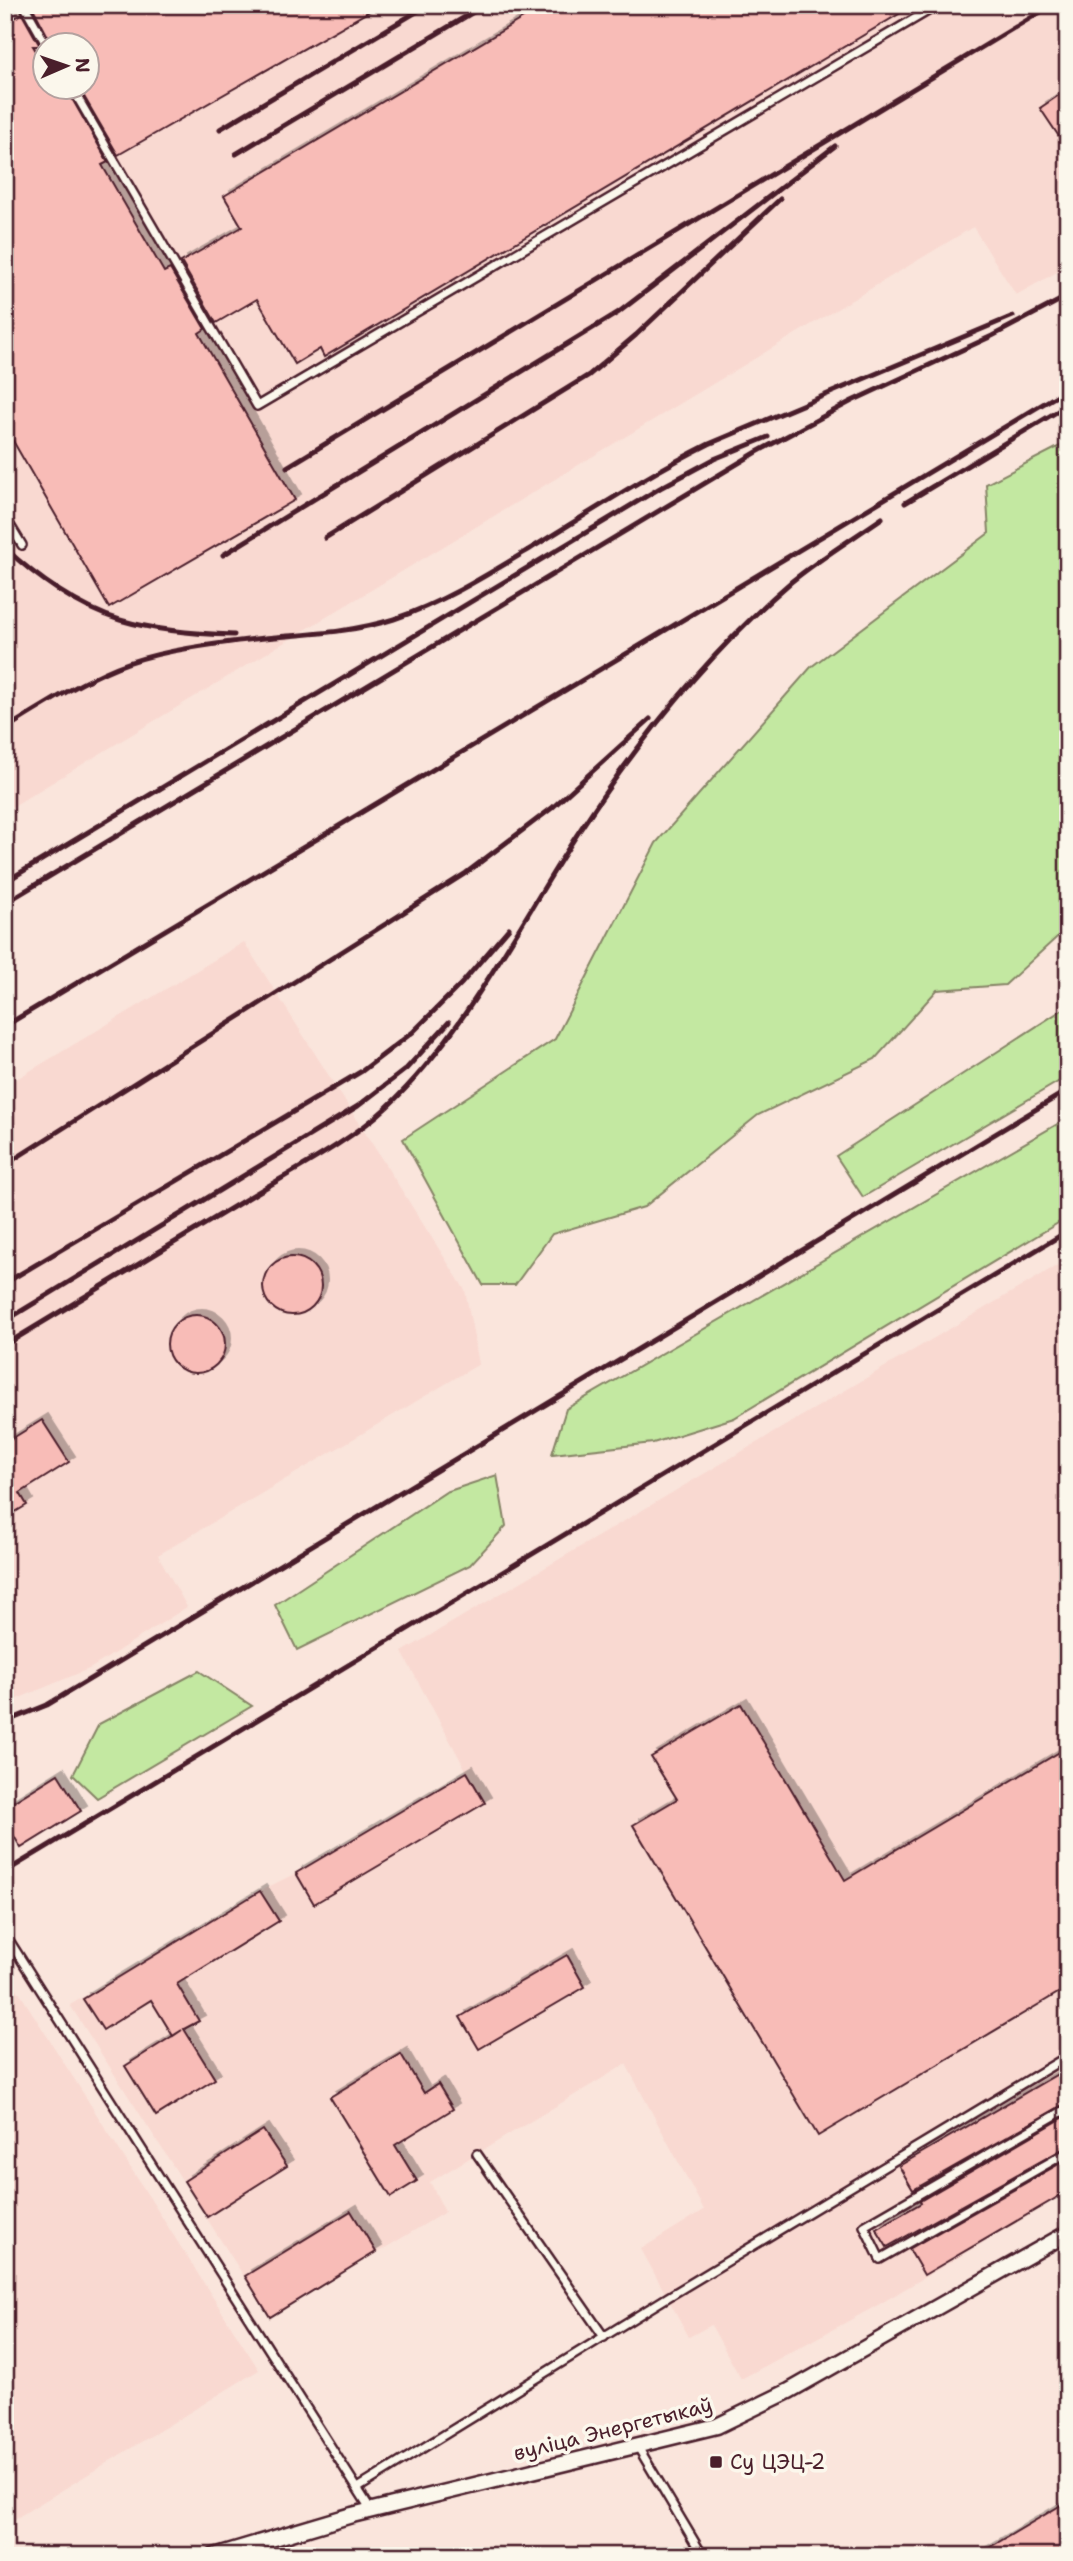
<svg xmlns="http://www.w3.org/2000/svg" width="1073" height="2561" viewBox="0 0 1073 2561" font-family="'Shantell Sans',sans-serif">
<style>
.built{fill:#f9d9d1;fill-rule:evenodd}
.green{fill:#c3e8a1;stroke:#868466;stroke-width:2}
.building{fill:#f8bcb7;stroke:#4a1f2b;stroke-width:2;filter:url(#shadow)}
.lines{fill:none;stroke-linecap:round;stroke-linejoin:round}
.lane-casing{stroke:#4a1f2b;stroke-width:12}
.street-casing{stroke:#4a1f2b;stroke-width:19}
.lane{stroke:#fbf7ec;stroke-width:7}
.street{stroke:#fbf7ec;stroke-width:14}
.rail{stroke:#4a1f2b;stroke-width:5}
.poi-dot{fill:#4a1f2b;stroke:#fbf7ec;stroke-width:2.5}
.labels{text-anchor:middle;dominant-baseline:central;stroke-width:7;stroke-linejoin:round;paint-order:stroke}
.street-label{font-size:21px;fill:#4a1f2b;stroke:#fbf7ec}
.poi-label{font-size:21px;fill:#4a1f2b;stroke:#fbf7ec;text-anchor:start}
</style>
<defs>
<filter id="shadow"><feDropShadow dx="6" dy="-6" stdDeviation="0" flood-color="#0004"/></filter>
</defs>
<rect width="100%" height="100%" fill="#fae5dc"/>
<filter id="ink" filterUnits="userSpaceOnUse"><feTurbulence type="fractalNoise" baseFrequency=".0143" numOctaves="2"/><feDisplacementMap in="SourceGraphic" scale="14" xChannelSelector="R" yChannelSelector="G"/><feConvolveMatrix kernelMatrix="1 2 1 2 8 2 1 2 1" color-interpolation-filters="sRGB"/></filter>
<g filter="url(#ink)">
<g class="built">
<path d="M 5,5 L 1068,5 L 1068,266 L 1016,295 L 973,227 L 5,811 ZM 46,46 L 88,46 L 88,88 L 46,88 Z"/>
<polygon points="244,942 465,1290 479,1364 158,1555 187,1607 91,1668 5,1704 5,1086"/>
<polygon points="1068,1259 1068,2192 878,2305 741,2379 711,2325 689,2337 641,2249 704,2210 626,2064 430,2182 445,2212 270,2317 70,2005 260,1891 296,1873 467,1772 402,1652"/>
<polygon points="5,1970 259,2370 5,2525"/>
</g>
<g class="green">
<polygon points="1068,442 1068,927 1005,985 937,990 875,1059 758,1115 644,1207 552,1234 515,1285 483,1285 403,1139 555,1039 656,843 811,667 989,533 986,484"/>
<polygon points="1068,1006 1068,1076 863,1197 836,1156"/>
<polygon points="1068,1118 1068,1217 734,1418 653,1443 552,1454 566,1409"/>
<polygon points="497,1475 506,1526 470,1565 297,1650 275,1605 446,1492"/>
<polygon points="199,1671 252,1706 97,1798 73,1775 99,1724"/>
</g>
<g class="building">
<polygon points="37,5 380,5 118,155 79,88 88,88 88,46 53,46 33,8"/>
<polygon points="545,5 914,5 324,357 320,349 295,364 257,299 216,323 181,262 242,227 224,196"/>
<polygon points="22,14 40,46 33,46 46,67 46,88 66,88 108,162 102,165 164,272 170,269 205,329 199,333 295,500 109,608 5,427 5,23"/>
<polygon points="1068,89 1068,150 1040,108"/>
<circle cx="292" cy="1286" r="29"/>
<circle cx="196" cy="1344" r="29"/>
<polygon points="42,1420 69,1462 20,1493 27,1505 5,1518 5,1443"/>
<polygon points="741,1704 845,1880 1068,1747 1068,1987 818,2136 633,1825 677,1799 651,1757"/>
<polygon points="467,1772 485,1803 314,1904 296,1873"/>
<polygon points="58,1774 81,1811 21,1848 5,1821 5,1807"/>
<polygon points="260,1891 279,1921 177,1984 199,2021 184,2029 215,2079 156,2116 125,2066 182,2030 173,2036 151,2000 103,2030 83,1999"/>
<polygon points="567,1955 585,1987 479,2049 460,2017"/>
<polygon points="401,2054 424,2093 438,2084 453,2109 395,2145 417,2181 391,2197 330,2097"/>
<polygon points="1068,2068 1068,2102 913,2190 899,2166"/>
<polygon points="1068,2115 1068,2146 887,2247 876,2229 921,2203 920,2201"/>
<polygon points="263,2130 287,2166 207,2217 184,2181"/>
<polygon points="1068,2159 1068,2191 924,2275 909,2249"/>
<polygon points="351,2211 376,2252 270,2317 245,2276"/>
<polygon points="1068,2501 1068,2556 975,2556"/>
</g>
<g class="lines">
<defs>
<g id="lane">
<polyline points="24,5 47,46"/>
<polyline points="72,88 257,406 938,5"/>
<polyline points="5,517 22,545"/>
<polyline points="5,1934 371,2510"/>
<polyline points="1068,2108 864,2226 880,2259 1068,2152"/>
<polyline points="477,2154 604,2337"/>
<polyline points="638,2447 703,2556"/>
<polyline points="358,2488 668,2297 1068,2056"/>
</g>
<polyline id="street" points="214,2556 352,2515 717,2426 789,2391 1068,2233"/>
</defs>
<use href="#lane" class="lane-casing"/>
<use href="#street" class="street-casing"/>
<use href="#lane" class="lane"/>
<use href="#street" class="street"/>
<g class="rail">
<polyline points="220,129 428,5"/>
<polyline points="236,154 485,5"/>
<polyline points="287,467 1052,5"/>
<polyline points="905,503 1068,405"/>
<polyline points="325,538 589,375 636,335 780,199"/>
<path d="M 5,548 C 36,577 79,608 120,620 C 157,631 196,634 234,635"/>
<polyline points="223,555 619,312 835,146"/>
<path d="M 5,729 C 41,707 78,683 117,667 C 152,653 193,647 231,642 C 285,634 341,636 394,619 C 442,603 487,575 530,549 C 589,513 647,475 709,444 L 1013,316"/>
<polyline points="5,882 660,488 714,459 768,437"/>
<polyline points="5,903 757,452 852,401 992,336 1068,296"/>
<polyline points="5,1026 1068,389"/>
<polyline points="5,1165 466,873 552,808 650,719"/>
<polyline points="5,1283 362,1071 413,1032 462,983 509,928"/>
<polyline points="5,1321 358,1106 406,1069 449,1022"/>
<path d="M 5,1345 C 88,1295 170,1245 253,1195 C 295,1170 352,1140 387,1107 C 465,1034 521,920 580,830 C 640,739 708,653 791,582 C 819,559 852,539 882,518"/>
<polyline points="5,1722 47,1705 1068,1090"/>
<polyline points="5,1872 1068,1231"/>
</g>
</g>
</g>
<rect class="poi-dot" x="709" y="2455" width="14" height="14" rx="3.5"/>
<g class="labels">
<g class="street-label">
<text transform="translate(613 2429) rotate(-14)">вуліца Энергетыкаў</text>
</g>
<g class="poi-label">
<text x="730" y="2462">Су ЦЭЦ-2</text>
</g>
</g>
<rect width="1073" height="2561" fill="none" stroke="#fbf7ec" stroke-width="28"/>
<rect x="14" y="14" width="1045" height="2533" fill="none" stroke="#4a1f2b" stroke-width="2.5" filter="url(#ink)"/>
<g transform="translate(66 66) rotate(88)"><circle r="33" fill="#fbf7ec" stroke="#b4a19f" stroke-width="2"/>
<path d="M0-5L12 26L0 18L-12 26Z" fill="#4a1f2b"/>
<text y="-10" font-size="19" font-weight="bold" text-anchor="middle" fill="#4a1f2b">N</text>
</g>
</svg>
